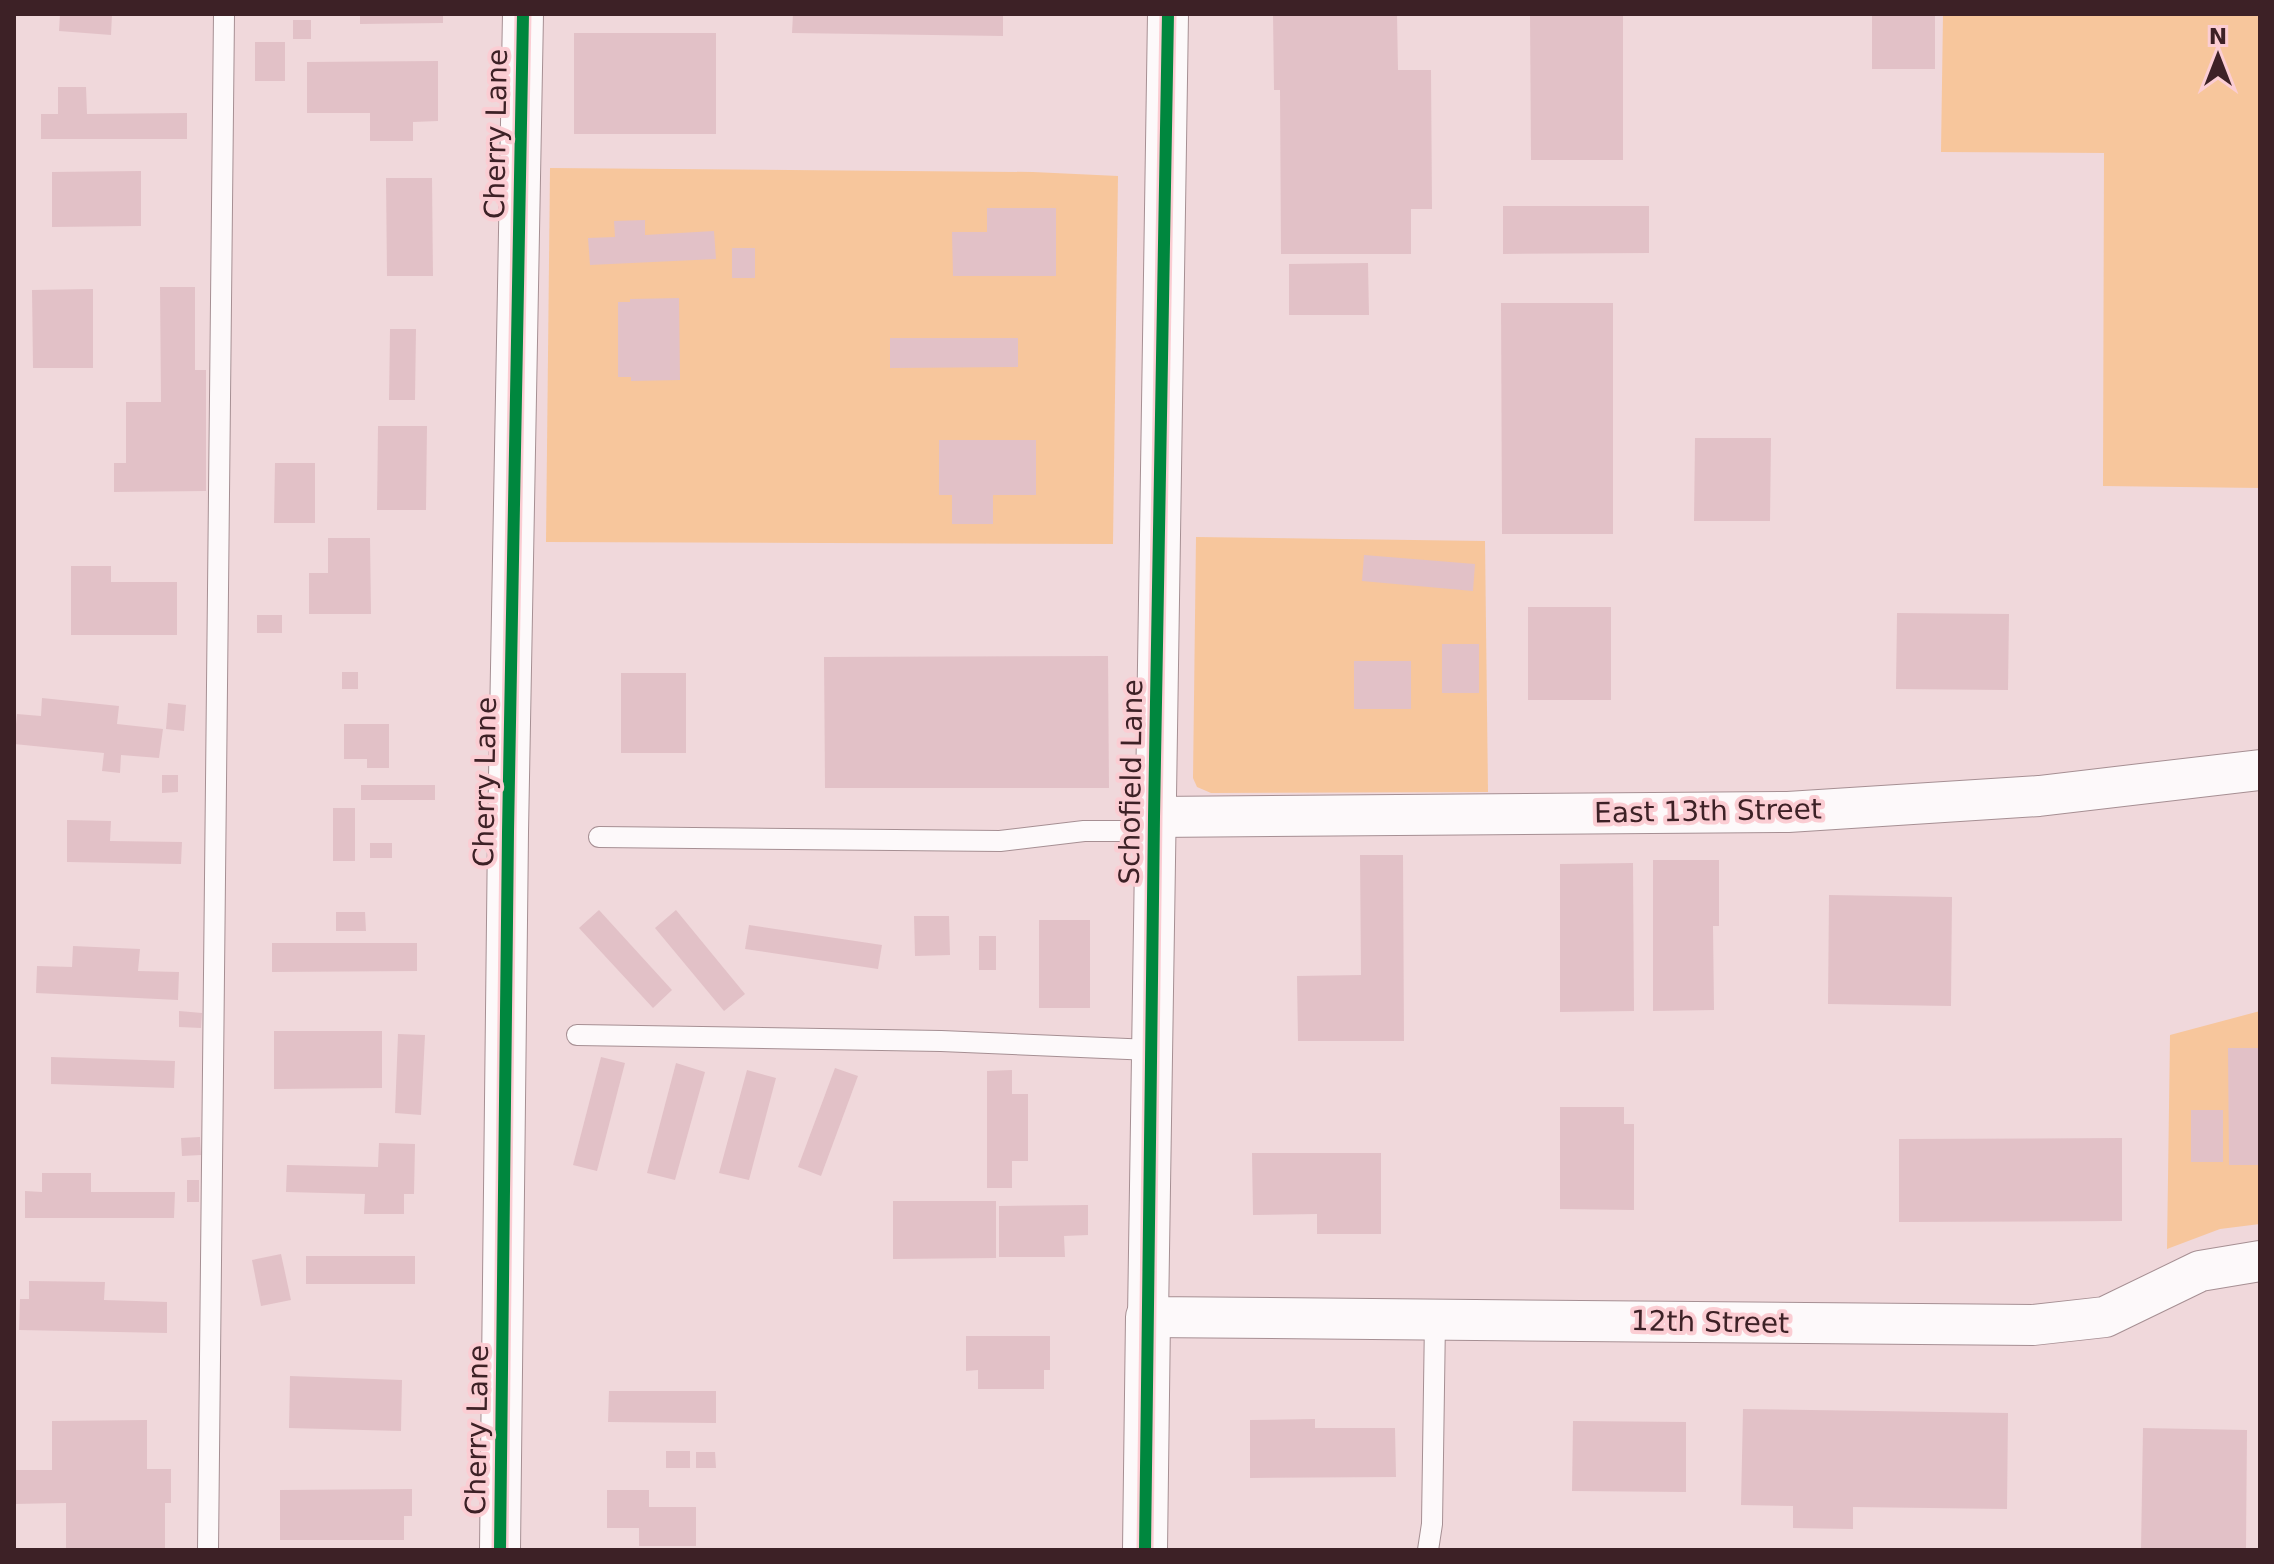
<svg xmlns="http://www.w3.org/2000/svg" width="2274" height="1564" viewBox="0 0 2274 1564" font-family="'DejaVu Sans',sans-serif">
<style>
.green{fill:#f7c69c}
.building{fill:#e2c1c7}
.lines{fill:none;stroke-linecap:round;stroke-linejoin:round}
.service-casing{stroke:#a68f93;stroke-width:22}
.minor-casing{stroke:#a68f93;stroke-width:42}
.tertiary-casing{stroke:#a68f93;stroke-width:46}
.service{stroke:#fdf9fa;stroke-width:20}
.minor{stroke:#fdf9fa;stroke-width:40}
.tertiary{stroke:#fdf9fa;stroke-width:44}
.cycleway-casing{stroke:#fbcdd3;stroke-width:17}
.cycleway{stroke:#00873e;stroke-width:12}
.labels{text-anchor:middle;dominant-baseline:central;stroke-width:8;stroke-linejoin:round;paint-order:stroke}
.street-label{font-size:28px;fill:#3d2126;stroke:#fbcdd3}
</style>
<rect width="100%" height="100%" fill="#f0d8db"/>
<g class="green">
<polygon points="1943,14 2260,14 2260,488 2103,486 2104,153 1941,152"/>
<polygon points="550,168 1033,172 1118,176 1113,544 546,542"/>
<polygon points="1196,537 1485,541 1488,792 1211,793 1197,787 1193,778"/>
<polygon points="2260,1011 2260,1224 2220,1229 2167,1249 2170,1035"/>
</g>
<g class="building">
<polygon points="60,14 112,14 111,35 59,31"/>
<polygon points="360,14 443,14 443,23 360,24"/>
<polygon points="793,14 1003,14 1003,36 792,33"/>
<polygon points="1273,14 1397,14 1398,70 1431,70 1432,209 1411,209 1411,254 1281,254 1280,90 1274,90"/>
<polygon points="1530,14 1623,14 1623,160 1531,160"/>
<rect x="1872" y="14" width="63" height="55"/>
<rect x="293" y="20" width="18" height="19"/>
<rect x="574" y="33" width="142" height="101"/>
<rect x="255" y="42" width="30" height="39"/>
<polygon points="438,61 438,121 413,122 413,141 370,141 370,113 307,113 307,62"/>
<polygon points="58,87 86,87 87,114 187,113 187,139 41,139 41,114 58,114"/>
<polygon points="141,171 141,226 52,227 52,172"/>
<polygon points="386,178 432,178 433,276 387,276"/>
<polygon points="1503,206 1649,206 1649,253 1503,254"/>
<polygon points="987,208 1056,208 1056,276 953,276 952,232 987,232"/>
<polygon points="645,220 645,235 714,231 716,259 590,265 588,238 615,237 614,221"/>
<rect x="732" y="248" width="23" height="30"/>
<polygon points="1368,263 1369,315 1289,315 1289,264"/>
<polygon points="160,287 195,287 195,370 206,370 206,491 114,492 114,463 126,463 126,402 161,402"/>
<polygon points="93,289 93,368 33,368 32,290"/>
<polygon points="679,298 680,380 631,381 631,377 618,377 618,302 630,302 630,299"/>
<polygon points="1501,303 1613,303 1613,534 1502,534"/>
<polygon points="390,329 416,329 415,400 389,400"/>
<polygon points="890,338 1018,338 1018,367 890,368"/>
<polygon points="378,426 427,426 426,510 377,510"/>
<polygon points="1695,438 1771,438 1770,521 1694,521"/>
<polygon points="939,440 1036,440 1036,495 993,495 993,524 952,524 952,495 939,495"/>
<polygon points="275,463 315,463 315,523 274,523"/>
<polygon points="328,538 370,538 371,614 309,614 309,573 328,573"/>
<polygon points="1364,555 1475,564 1473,591 1362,581"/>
<polygon points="71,566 111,566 111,582 177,582 177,635 71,635"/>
<rect x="1528" y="607" width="83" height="93"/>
<polygon points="1897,613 2009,614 2008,690 1896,689"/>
<rect x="257" y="615" width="25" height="18"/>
<rect x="1442" y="644" width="37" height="49"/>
<polygon points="1108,656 1109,788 825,788 824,657"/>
<rect x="1354" y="661" width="57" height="48"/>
<rect x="342" y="672" width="16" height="17"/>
<rect x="621" y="673" width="65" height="80"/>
<polygon points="42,698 119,706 117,724 163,729 159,758 121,755 120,773 102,771 104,753 14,744 17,714 41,716"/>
<polygon points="168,703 186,705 184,731 166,729"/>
<polygon points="344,724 389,724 389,768 367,768 367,759 344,759"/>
<polygon points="162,775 178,775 178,792 162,793"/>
<rect x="361" y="785" width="74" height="15"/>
<rect x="333" y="808" width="22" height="53"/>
<polygon points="67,820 111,821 110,841 182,842 181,864 67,862"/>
<rect x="370" y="843" width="22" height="15"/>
<polygon points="1360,855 1403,855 1404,1041 1298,1041 1297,976 1361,975"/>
<polygon points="1653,860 1719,860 1719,926 1713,926 1714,1010 1653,1011"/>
<polygon points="1633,863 1634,1011 1560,1012 1560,864"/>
<polygon points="1829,895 1952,897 1951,1006 1828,1004"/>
<polygon points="599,910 672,990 653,1008 579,928"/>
<polygon points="676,910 745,994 724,1011 655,928"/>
<polygon points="336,912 365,912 366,931 336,931"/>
<polygon points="914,916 949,916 950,955 915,956"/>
<rect x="1039" y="920" width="51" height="88"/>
<polygon points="749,925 882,945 878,969 745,949"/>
<rect x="979" y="936" width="17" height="34"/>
<polygon points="272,943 417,943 417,971 272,972"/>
<polygon points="73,946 140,949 138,971 179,972 178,1000 36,993 37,966 72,967"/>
<polygon points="179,1011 202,1013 201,1028 179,1027"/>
<polygon points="274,1031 382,1031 382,1088 274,1089"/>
<polygon points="398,1034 425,1035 421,1115 395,1113"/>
<polygon points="2228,1048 2260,1048 2260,1165 2229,1165"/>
<polygon points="51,1057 175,1061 174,1088 51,1084"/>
<polygon points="601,1057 625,1063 597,1171 573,1165"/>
<polygon points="676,1063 705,1072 675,1180 647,1173"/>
<polygon points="835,1068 858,1076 821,1176 798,1167"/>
<polygon points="747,1070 776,1078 749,1180 719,1173"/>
<polygon points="1012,1070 1012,1094 1028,1094 1028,1161 1012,1161 1012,1188 987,1188 987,1071"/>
<polygon points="1560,1107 1624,1107 1624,1124 1634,1124 1634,1210 1560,1209"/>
<rect x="2191" y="1110" width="32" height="52"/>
<polygon points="200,1137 201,1155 182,1156 181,1138"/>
<polygon points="2122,1138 2122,1221 1899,1222 1899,1139"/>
<polygon points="379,1143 415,1144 414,1194 404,1194 404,1214 364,1214 365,1194 286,1192 287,1165 378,1167"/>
<polygon points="1252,1153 1381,1153 1381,1234 1317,1234 1317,1214 1253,1215"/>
<polygon points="42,1173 91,1173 91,1192 175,1192 174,1218 25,1218 25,1191 42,1192"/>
<rect x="187" y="1180" width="12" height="22"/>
<polygon points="893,1201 996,1201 996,1258 893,1259"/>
<polygon points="1088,1205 1088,1235 1064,1236 1065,1257 999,1257 999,1206"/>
<polygon points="281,1254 291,1300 261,1306 252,1260"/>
<rect x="306" y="1256" width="109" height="28"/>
<polygon points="29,1281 105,1282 104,1300 167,1302 167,1333 19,1330 20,1299 29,1299"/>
<polygon points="966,1336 1050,1336 1050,1370 1044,1370 1044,1389 978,1389 978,1370 966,1371"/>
<polygon points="290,1376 402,1380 401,1431 289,1428"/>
<polygon points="609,1391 716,1391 716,1423 608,1422"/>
<polygon points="1743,1409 2008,1413 2007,1509 1853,1507 1853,1529 1793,1528 1793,1506 1741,1505"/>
<polygon points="1315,1419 1315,1428 1395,1428 1396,1477 1250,1478 1250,1420"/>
<polygon points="147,1420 147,1469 171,1469 171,1503 165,1503 165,1550 66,1550 66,1503 14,1504 14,1470 52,1470 52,1421"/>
<polygon points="1573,1421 1686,1422 1686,1492 1572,1491"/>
<polygon points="2143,1428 2247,1430 2246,1550 2141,1550"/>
<rect x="666" y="1451" width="24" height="17"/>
<polygon points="696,1452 715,1452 716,1468 696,1468"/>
<polygon points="412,1489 412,1516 404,1516 404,1540 280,1540 280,1490"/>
<polygon points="607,1490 649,1490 649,1507 696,1507 696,1546 639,1546 639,1528 607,1528"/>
</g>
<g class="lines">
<defs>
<g id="service">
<polyline points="599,837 1000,841 1084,831 1154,831"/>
<polyline points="577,1035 941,1041 1151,1050"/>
<polyline points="208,1550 224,14"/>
<polyline points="1428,1550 1432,1524 1435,1319"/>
</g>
<g id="minor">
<polyline points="1168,14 1148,1317 2033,1325 2105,1317 2200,1271 2260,1261"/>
<polyline points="1154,817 1788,812 2039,796 2260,770"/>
<polyline points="500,1550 508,832 523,14"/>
</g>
<polyline id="tertiary" points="1145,1550 1148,1317"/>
</defs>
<use href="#service" class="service-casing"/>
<use href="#minor" class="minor-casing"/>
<use href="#tertiary" class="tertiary-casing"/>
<use href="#service" class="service"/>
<use href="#minor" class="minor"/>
<use href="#tertiary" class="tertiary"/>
<defs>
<g id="cycleway">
<polyline points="500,1550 508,832 523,14"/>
<polyline points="1145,1550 1154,817 1168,14"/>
</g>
</defs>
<use href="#cycleway" class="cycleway-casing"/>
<use href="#cycleway" class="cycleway"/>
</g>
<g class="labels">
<g class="street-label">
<text transform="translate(496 134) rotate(-89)">Cherry Lane</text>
<text transform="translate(485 782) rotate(-89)">Cherry Lane</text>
<text transform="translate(1131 782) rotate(-89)">Schofield Lane</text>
<text transform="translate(1708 811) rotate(-1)">East 13th Street</text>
<text transform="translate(1710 1322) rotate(1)">12th Street</text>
<text transform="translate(477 1430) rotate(-89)">Cherry Lane</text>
</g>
</g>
<rect width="2274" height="1564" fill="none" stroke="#3d2126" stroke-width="32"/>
<g transform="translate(2218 56)" stroke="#fbcdd3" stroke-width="6" paint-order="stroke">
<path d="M0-6L14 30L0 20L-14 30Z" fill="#3d2126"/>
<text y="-12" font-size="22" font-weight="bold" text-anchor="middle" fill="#3d2126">N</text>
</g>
</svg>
